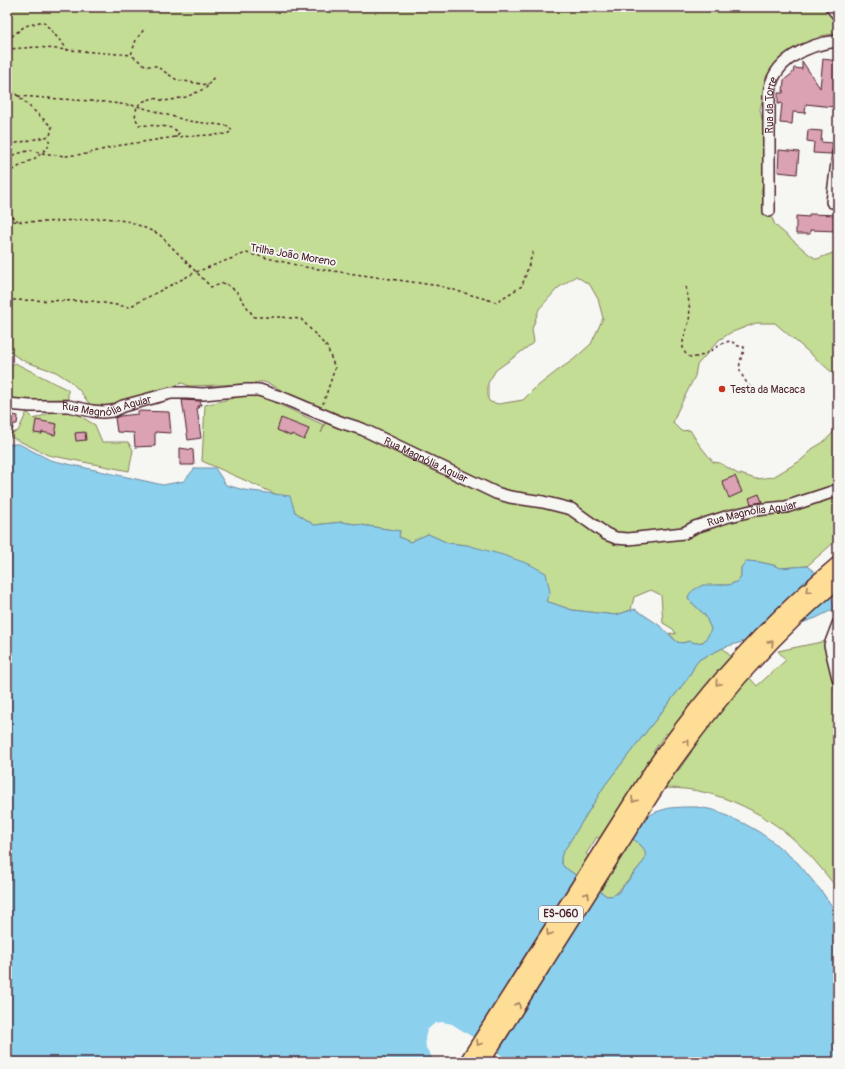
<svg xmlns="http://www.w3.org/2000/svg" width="845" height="1069" viewBox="0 0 845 1069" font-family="Pangolin,sans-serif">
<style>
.green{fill:#c3dd94;stroke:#867e60;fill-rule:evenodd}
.water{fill:#8bd0ed;stroke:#71899f}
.pier{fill:#f6f6f2}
.building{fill:#daa2b3;stroke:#4a1f2b}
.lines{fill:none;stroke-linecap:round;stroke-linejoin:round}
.minor-casing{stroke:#4a1f2b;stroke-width:14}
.major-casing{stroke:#4a1f2b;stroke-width:17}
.path{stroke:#4a1f2b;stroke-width:1.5;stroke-dasharray:3 3;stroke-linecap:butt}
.minor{stroke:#f6f6f2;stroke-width:11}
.major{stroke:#fedd96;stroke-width:14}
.oneway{stroke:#a47e60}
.poi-dot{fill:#c8321e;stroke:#f6f6f2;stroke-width:1.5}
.labels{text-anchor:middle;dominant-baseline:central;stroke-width:3.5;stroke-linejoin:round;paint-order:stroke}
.shield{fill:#f6f6f2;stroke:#7e6067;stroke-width:1}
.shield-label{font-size:10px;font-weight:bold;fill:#4a1f2b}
.street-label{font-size:11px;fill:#4a1f2b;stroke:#f6f6f2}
.poi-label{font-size:11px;fill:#4a1f2b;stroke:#f6f6f2;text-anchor:start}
</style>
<rect width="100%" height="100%" fill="#f6f6f2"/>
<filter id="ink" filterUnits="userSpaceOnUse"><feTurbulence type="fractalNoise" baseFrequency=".025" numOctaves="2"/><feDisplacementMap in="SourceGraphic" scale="8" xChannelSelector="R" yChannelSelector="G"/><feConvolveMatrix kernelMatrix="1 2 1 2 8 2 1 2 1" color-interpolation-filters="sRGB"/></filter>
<g filter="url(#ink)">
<g class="green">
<path d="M 7,7 L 825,7 L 838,25 L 838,33 L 821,36 L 809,44 L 786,56 L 772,69 L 768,79 L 760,109 L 766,139 L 764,179 L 761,192 L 775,225 L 810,255 L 817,259 L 838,251 L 838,374 L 835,375 L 775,323 L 756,323 L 730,333 L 719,340 L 697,365 L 695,376 L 677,412 L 673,423 L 681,431 L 690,430 L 698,443 L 713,462 L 720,463 L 738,474 L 740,474 L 756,479 L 773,477 L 800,461 L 809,453 L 812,449 L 822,443 L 831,435 L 838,425 L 838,539 L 807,566 L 780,568 L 773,565 L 759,562 L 746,561 L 741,568 L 741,576 L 737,582 L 728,585 L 716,585 L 688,597 L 690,601 L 705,615 L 711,629 L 708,636 L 703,642 L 695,643 L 690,641 L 682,643 L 677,642 L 669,633 L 676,634 L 673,629 L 663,623 L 661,595 L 651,590 L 634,597 L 631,610 L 616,615 L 572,610 L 546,601 L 467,545 L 448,543 L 428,534 L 410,542 L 399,537 L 400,531 L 342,522 L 314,525 L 295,512 L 291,501 L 202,461 L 205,405 L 254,393 L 324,425 L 321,433 C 324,428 326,422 324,416 C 318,400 301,405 290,398 C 288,396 287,394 285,393 C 280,389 270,383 263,382 C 259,381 254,383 251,384 L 189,386 L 182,383 L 131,401 L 121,406 L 100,408 L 91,405 L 88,402 L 80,391 L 70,381 L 56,372 L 26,362 L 7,351 ZM 576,276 L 590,285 L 598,299 L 603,318 L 591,344 L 573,360 L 557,371 L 534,389 L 523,400 L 499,404 L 490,402 L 488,399 L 488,383 L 496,370 L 517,355 L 534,342 L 532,329 L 539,309 L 558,288 Z"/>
<polygon points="15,363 68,390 68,399 11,400 7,398 7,368"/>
<polygon points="72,411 95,425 102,442 128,442 133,450 129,471 48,455 7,435 18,431 27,412 34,419 52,412"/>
<path d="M 826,641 L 830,668 L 838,707 L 838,889 C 823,871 809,852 791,837 C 755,806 698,781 649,790 L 639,844 C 645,849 647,853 644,861 L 615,895 L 611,896 L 607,896 L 564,867 C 561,863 560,860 562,854 L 605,785 L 688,678 L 695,665 L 700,659 L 723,648 L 757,686 L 786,660 L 778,651 ZM 666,733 L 692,751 L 679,770 L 653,752 ZM 597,837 L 623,854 L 613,871 L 586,854 Z"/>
</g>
<path class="water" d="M 7,444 L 19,444 L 50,460 L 163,485 L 184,481 L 195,468 L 215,468 L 226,485 L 244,490 L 290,496 L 295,512 L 314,525 L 342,522 L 400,531 L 399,537 L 410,542 L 428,534 L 448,543 L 467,545 L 503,555 L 529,564 L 546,573 L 550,592 L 546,601 L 572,610 L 616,615 L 635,609 L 659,625 L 677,642 L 682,643 L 690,641 L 695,643 L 703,642 L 708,636 L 711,629 L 705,615 L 690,601 L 688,597 L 690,593 L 695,589 L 703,585 L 728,585 L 737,582 L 741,576 L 741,568 L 746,561 L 759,562 L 773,565 L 780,568 L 807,566 L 821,577 L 830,586 L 834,609 L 816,618 L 776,632 L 725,647 L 700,659 L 695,665 L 688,678 L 605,785 L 562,854 C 560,860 561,863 564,867 L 607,896 C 612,896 615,895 619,892 L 644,861 C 650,848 636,841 626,835 L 637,822 L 656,812 L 669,808 L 683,807 L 697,807 L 714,810 L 745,824 L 759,832 L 772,841 L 798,863 L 822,892 L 838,915 L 838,1062 L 7,1062 Z"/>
<polygon class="pier" points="443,1022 452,1024 512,1062 435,1062 426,1048 425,1038 427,1030 435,1023"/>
<g class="building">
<polygon points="823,59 838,61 838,79 836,96 834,96 833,107 806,104 805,113 793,112 792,124 780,123 782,103 778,104 778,93 783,93 784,80 793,73 794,68 802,69 802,61 820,88"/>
<polygon points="808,130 822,131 821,142 833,143 831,154 813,153 814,142 807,141"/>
<polygon points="779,150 799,152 797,174 778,172"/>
<polygon points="809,214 838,215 838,231 810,230 810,234 796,234 796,216 809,217"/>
<polygon points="182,400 200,401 201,405 198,406 199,408 197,408 201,438 188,440"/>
<polygon points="138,411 169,412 171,433 155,432 155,446 135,447 134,433 117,432 115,418 120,416 138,414"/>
<polygon points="7,414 18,416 17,424 14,424 8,441 7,440"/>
<polygon points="281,418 309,429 304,440 292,434 291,436 277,430"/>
<polygon points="36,420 57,424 55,435 42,432 42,434 34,433"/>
<polygon points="85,432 86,440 76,441 75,433"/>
<polygon points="180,448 193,450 194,465 180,465"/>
<polygon points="735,476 742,492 729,498 722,481"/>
<polygon points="759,494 762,502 751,504 749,498"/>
</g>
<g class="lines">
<defs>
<g id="minor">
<polyline points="831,7 838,15"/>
<polyline points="832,202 838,155"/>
<path id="s1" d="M 769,211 L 769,94 C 772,60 808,44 838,41"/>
<path id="s2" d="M 7,404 L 30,406 L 68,406 L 92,411 L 103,412 L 113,411 L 123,406 L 171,393 L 186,393 L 203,394 L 246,390 L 259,390 L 283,398 L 340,422 L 362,429 L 496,493 L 510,497 L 543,502 L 571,509 L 606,534 L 616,538 L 628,539 L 684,533 L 695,527 L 726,517 L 755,510 L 786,507 L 838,490"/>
<polyline points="838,624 830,645 838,678"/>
</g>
<g id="major">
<path d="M 467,1062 L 654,767 C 706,691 767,623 838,564"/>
<path d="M 482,1062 L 665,774 C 715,702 770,636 838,581"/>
</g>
</defs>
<use href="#minor" class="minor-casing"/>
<use href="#major" class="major-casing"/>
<g class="path">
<polyline points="7,40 25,26 43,21 68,50 131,55 136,40 145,28"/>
<polyline points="7,51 10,49 36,47 68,50"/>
<polyline points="208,85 214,77"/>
<polyline points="7,86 52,127 50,136 7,145"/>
<polyline points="18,96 104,102 137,106 188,121 229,126 232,131 227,134 175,137"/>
<path d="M 7,155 L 13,155 L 31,150 L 41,153 L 65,156 L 86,154 L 116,146 L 175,137 L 179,133 C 172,124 150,126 139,125 L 135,117 L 137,106 L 144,101 L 154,98 L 165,101 L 186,97 L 206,88 L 208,85 L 177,80 L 156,66 L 146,66 L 131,55"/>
<polyline points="7,173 37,157 48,147 50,136"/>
<polyline points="7,212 18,221"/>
<polyline points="7,221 46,222 106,218 131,222 159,234 211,287 225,283 236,291 254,317 280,317 301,319 327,347 335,368 323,404"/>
<path d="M 686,287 C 688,297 691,309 689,320 C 688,330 677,346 687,355 C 690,357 692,358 695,357 C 711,355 717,343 731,341 L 738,346 L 744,347 C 744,353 741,357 740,363 C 738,372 745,380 750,387"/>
<polyline points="7,300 92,301 129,307 196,272 246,253 305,267 440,286 496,302 522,286 533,252"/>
</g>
<use href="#minor" class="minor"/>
<use href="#major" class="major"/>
</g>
<defs><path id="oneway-chevron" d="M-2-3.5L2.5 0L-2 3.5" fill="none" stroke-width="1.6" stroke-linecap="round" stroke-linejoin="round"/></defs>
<g class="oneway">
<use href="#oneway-chevron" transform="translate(808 590) rotate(139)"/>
<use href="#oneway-chevron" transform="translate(771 643) rotate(-46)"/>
<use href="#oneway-chevron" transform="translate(718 683) rotate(130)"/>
<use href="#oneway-chevron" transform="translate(687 742) rotate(-54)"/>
<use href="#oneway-chevron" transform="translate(634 800) rotate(122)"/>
<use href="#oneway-chevron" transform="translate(587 895) rotate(-58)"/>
<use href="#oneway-chevron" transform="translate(549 933) rotate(122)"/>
<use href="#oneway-chevron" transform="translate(518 1005) rotate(-58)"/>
<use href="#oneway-chevron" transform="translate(479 1043) rotate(122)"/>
</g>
</g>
<circle class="poi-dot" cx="722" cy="389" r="4"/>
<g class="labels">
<rect class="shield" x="539" y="906" width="44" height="16" rx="3"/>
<g class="shield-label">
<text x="561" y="914">ES-060</text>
</g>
<g class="street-label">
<text stroke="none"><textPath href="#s1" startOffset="106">Rua da Torre</textPath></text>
<text transform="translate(293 255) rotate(10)">Trilha João Moreno</text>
<text stroke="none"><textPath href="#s2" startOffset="101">Rua Magnólia Aguiar</textPath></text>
<text stroke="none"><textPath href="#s2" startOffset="437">Rua Magnólia Aguiar</textPath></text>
<text stroke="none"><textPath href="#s2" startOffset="785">Rua Magnólia Aguiar</textPath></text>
</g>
<g class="poi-label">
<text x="730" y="389">Testa da Macaca</text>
</g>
</g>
<rect width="845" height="1069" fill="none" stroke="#f6f6f2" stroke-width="24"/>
<rect x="12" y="12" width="821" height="1045" fill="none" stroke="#4a1f2b" stroke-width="1.5" filter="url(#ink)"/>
</svg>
